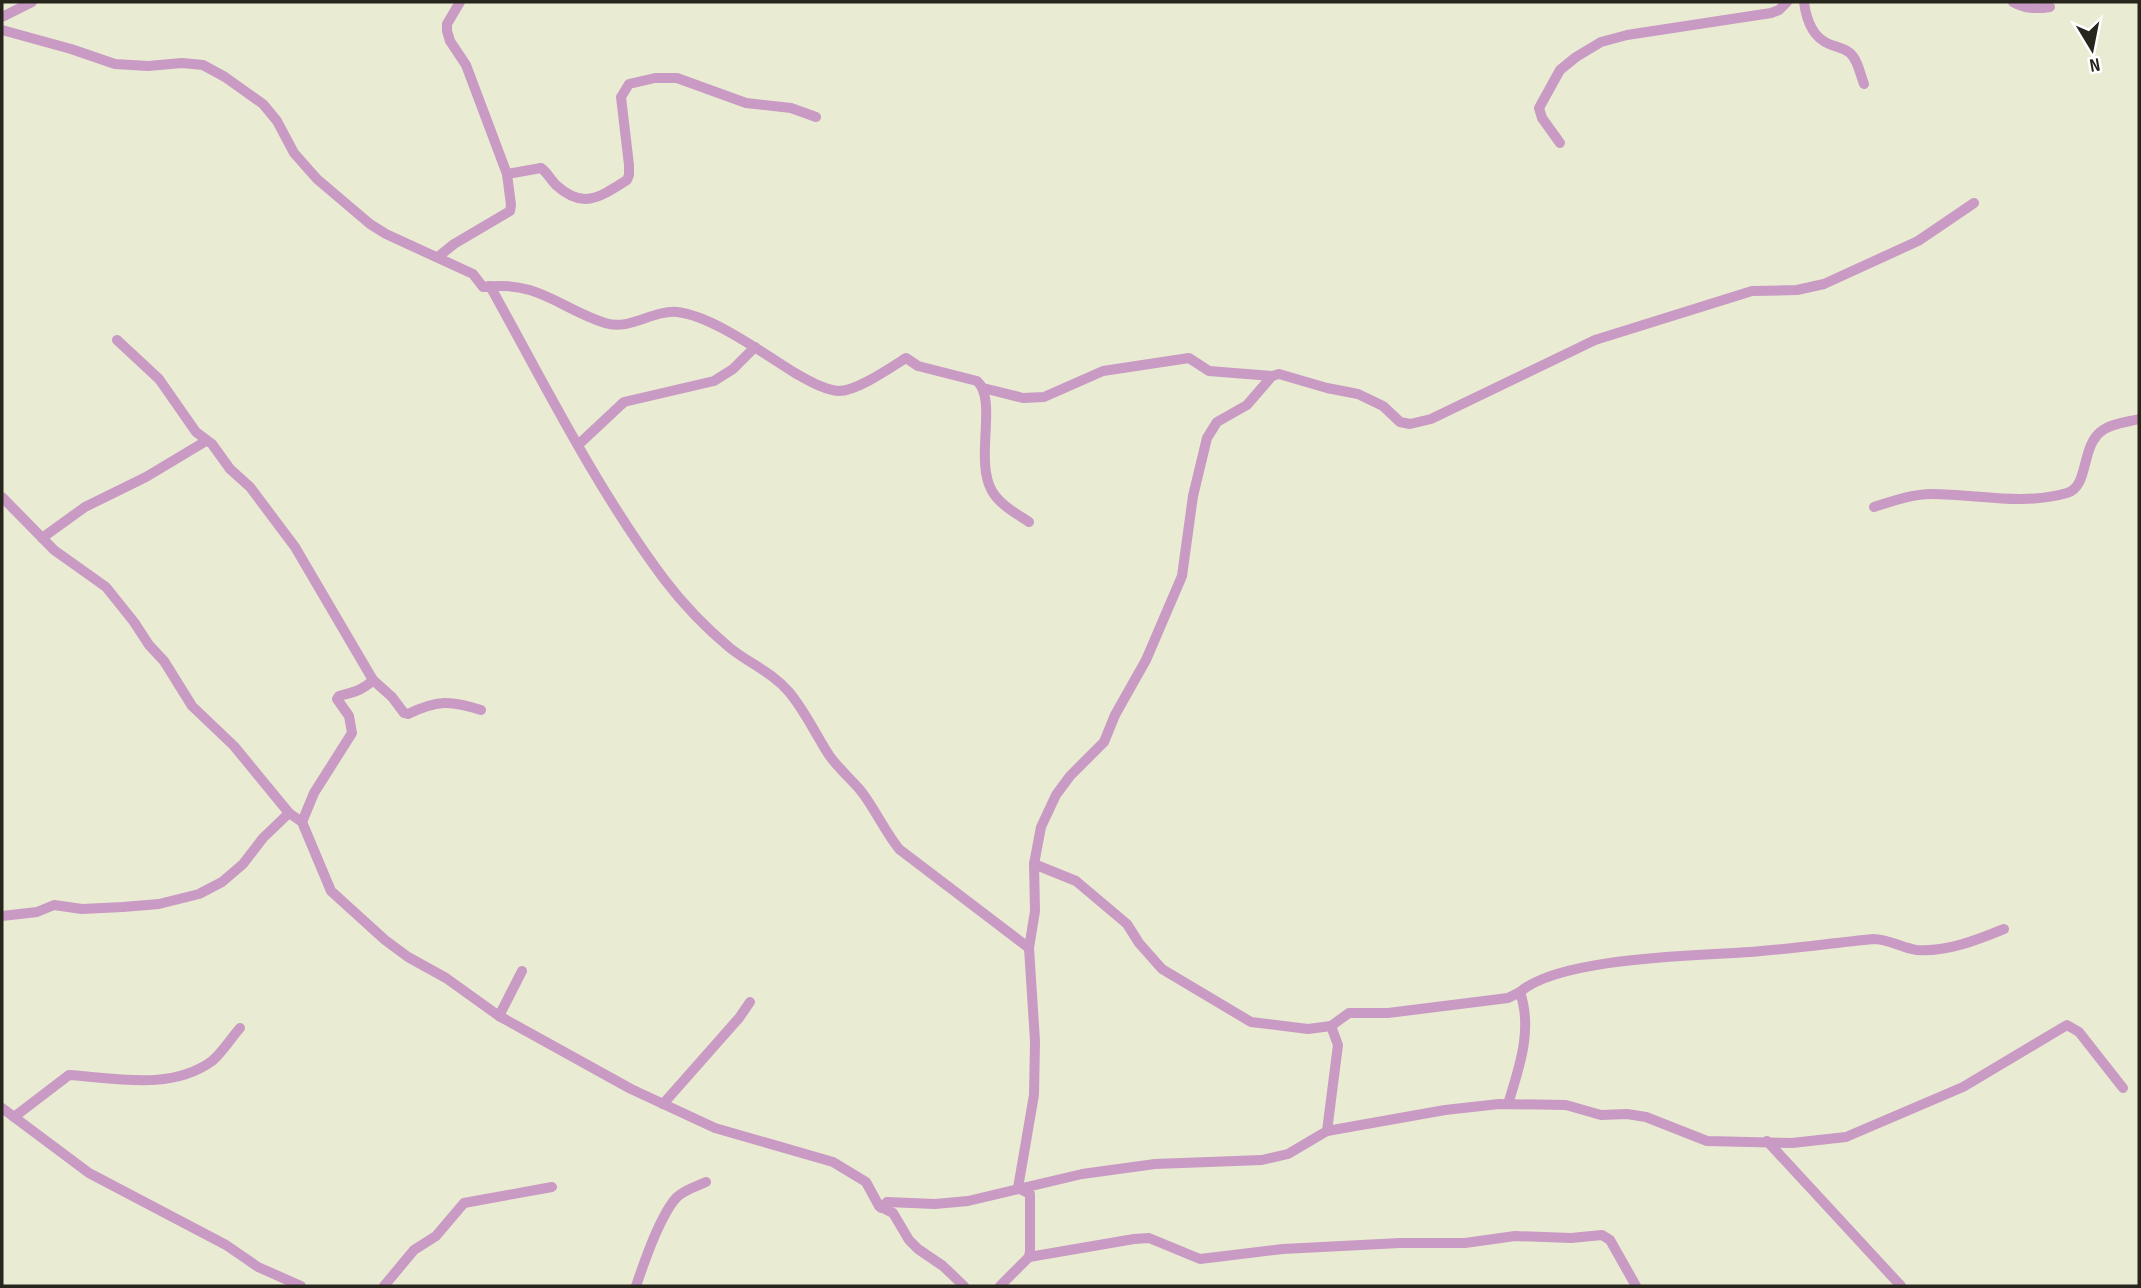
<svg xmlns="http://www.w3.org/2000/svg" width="2141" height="1288" viewBox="0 0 2141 1288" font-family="'Sofia Sans Condensed',sans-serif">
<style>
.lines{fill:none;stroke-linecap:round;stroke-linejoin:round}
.minor{stroke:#c99ac4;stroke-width:10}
</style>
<rect width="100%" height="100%" fill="#eaebd3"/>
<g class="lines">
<g class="minor">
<path d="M 1804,2 C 1806,18 1812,37 1829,44 C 1836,47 1844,48 1850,53 C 1858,60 1860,74 1864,84"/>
<path d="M 2013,2 C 2026,9 2036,9 2050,7"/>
<polyline points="2,17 32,2"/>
<path d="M 2,30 L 71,49 L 115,64 L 148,66 L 182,63 L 203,65 L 225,77 L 263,104 L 277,121 L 294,153 L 317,179 L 370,224 L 386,234 L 473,274 L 483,287 L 490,286 C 545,385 596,488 664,579 C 683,604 706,628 730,648 C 750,664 772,672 789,692 C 805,711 816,735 829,755 C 838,768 851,779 861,791 C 875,809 884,830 899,849 L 1029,948"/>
<polyline points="1560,143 1542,118 1539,108 1560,70 1576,57 1601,42 1627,35 1771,13 1779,10 1787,2"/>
<path d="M 507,174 L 541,168 C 547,172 550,179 556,185 C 583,210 600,197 627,180 L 629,175 L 629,165 L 621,97 L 629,84 L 655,78 L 677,78 L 746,103 L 791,108 L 816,117"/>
<polyline points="438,257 454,244 510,211 511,205 507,174 466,65 450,41 447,31 447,24 460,2"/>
<path d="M 486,287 C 537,280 561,309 605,323 C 630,331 652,310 677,312 C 713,316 764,354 795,373 C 808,380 824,390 839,391 C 857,391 890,368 906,358 L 918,366 L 977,381 C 998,400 974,460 992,491 C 1000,505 1017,514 1029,522"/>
<path d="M 117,340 L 159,379 L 196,432 L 212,444 L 230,469 L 250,487 L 295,547 L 373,680 L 392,697 L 404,713 L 408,714 C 437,700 450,700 481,710"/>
<polyline points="983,388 1023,398 1044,397 1103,371 1189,358 1209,371 1272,376"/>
<polyline points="578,445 624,402 714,381 733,369 755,347"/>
<polyline points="2,497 54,550 106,587 134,622 149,645 164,661 192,706 234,746 289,813 302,822 331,891 385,940 408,957 446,978 499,1016 631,1089 715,1128 833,1162 866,1182 879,1206 893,1213 909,1240 918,1249 943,1266 964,1286"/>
<path d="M 1874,507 C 1893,501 1912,494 1932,494 C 1977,494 2022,506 2067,493 C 2090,486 2080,445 2103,430 C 2113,423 2128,422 2139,419"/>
<polyline points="42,538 85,507 146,477 206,441"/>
<path d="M 302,822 L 314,793 L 352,733 L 349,716 L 337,699 L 339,696 C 353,692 362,691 373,680"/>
<polyline points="1034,864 1076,881 1127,924 1139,943 1162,969 1251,1022 1308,1029 1331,1026"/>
<polyline points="2,916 37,912 54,905 82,909 123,907 159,904 199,894 222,882 243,864 263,838 289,813"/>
<path d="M 1520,992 C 1560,957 1696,956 1750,952 C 1791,949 1832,943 1873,939 C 1889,939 1902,948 1917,950 C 1947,952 1977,940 2004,929"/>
<polyline points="499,1016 522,971"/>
<polyline points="663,1104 739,1018 750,1002"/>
<polyline points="2,1108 89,1173 226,1245 258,1267 301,1286"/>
<path d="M 14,1117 L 69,1075 C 115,1078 171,1091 212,1061 C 222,1053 231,1038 240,1028"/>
<path d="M 1327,1131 L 1338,1045 L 1331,1026 L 1349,1013 L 1388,1013 L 1508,998 L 1520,992 C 1533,1030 1519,1068 1508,1104"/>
<polyline points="1767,1141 1901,1286"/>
<polyline points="881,1208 887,1202 935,1204 968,1201 1082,1174 1155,1164 1262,1160 1288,1154 1327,1131 1445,1110 1499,1104 1566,1105 1601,1115 1627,1114 1646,1117 1707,1141 1792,1143 1846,1137 1963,1087 2067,1025 2079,1032 2123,1088"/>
<polyline points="1029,1257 1134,1239 1149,1238 1200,1259 1283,1249 1400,1243 1465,1243 1515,1236 1571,1238 1602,1235 1610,1240 1636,1286"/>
<polyline points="384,1286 414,1250 436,1236 464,1203 552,1187"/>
<path d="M 636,1286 C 644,1263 660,1215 677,1197 C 684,1190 697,1186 706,1182"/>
<polyline points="1000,1286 1029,1257 1030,1251 1030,1194 1018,1188 1034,1095 1035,1041 1029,948 1035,911 1034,864 1041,827 1056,795 1070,776 1104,742 1115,715 1146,660 1182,576 1193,496 1207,438 1217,422 1247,405 1272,376 1279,374 1327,388 1358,394 1383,406 1400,422 1410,424 1431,419 1595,340 1752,291 1797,290 1824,284 1918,241 1974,203"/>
</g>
</g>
<rect width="2141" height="1288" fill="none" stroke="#26261d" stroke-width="7"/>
<g transform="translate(2092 49) rotate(170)" stroke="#ffffff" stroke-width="5" paint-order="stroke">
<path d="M0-5L12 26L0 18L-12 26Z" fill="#26261d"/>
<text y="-10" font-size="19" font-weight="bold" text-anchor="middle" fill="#26261d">N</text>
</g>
</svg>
